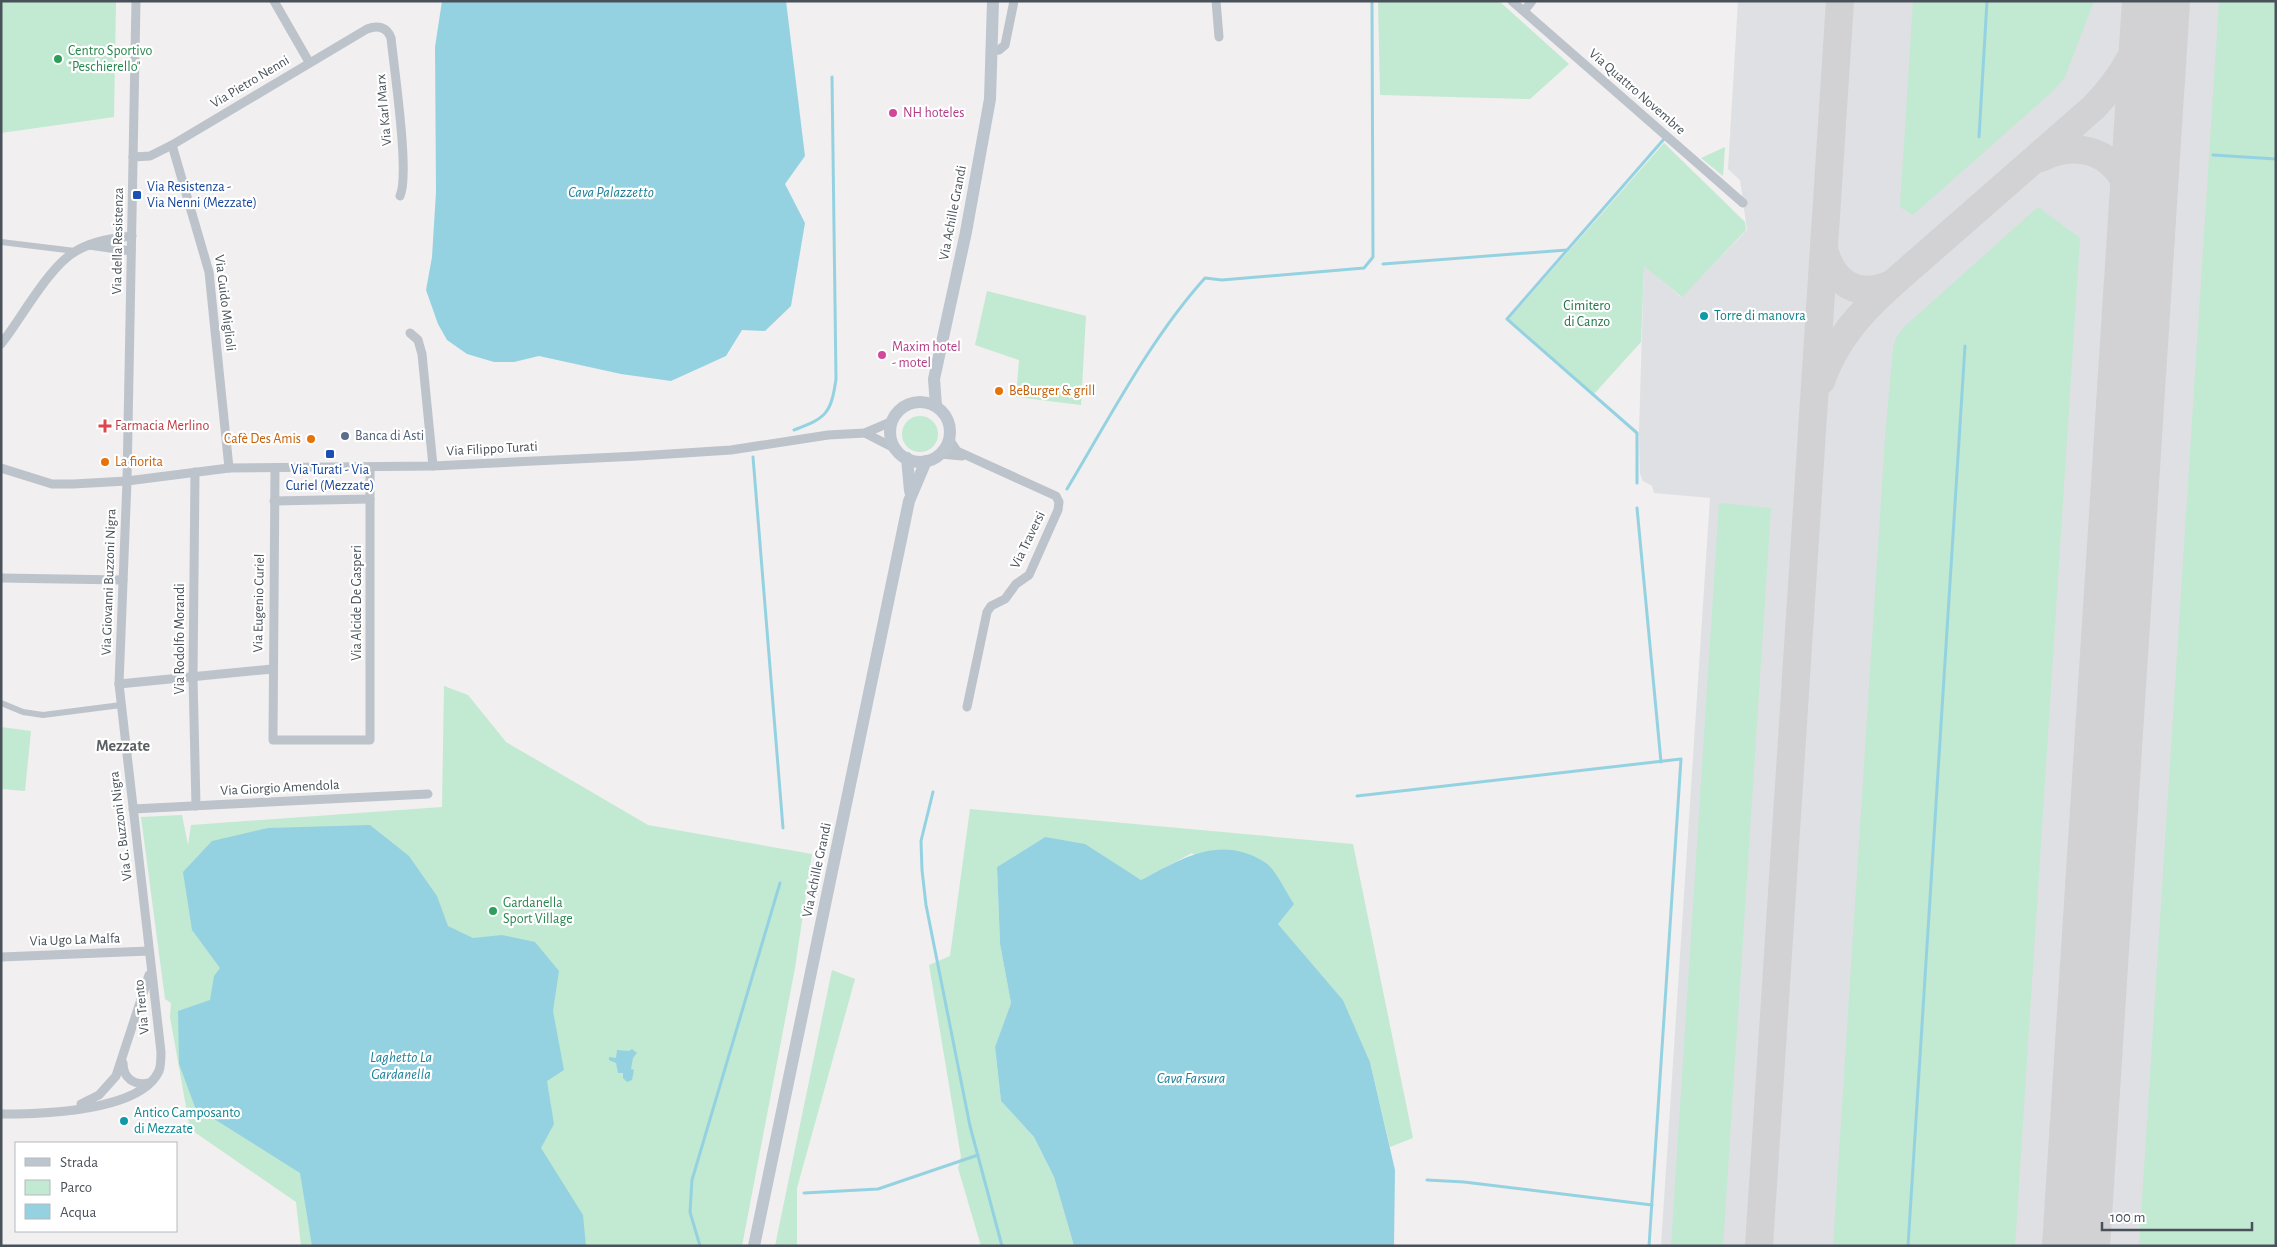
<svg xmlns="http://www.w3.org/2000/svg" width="2277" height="1247" viewBox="0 0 2277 1247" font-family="'Alegreya Sans',sans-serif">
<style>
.airport{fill:#dee0e3}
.green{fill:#c2e9d1}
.water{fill:#95d2e1}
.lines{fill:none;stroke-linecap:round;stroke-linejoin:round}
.stream{stroke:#95d2e1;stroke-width:3}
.taxiway{stroke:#d2d2d4;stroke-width:28}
.runway{stroke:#d2d2d4;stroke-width:68}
.pedestrian{stroke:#bcc3ca;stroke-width:6}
.minor{stroke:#bcc3ca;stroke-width:9}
.secondary{stroke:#bdc5ce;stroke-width:12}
.leisure-dot{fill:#2e9e5b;stroke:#fff;stroke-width:2}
.hotel-dot{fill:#d1479c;stroke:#fff;stroke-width:2}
.transit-dot{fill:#1a4fb4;stroke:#fff;stroke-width:2}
.culture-dot{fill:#0f9aa8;stroke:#fff;stroke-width:2}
.food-dot{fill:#e8710a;stroke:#fff;stroke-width:2}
.health-dot{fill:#e0444e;stroke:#fff;stroke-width:2}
.service-dot{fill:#5c6f8a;stroke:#fff;stroke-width:2}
.labels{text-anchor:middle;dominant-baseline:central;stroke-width:4.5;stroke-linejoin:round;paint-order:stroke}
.leisure-label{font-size:14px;fill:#27864d;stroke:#fff;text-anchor:start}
.street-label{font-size:14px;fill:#49525a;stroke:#fff}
.hotel-label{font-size:14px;fill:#b23c85;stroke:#fff;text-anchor:start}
.transit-label{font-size:14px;fill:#164399;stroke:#fff;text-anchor:start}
.park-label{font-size:14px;fill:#22734a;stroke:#fff}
.culture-label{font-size:14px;fill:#0d838f;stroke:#fff;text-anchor:start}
.food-label{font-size:14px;fill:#c56008;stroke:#fff;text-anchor:start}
.health-label{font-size:14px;fill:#be3a42;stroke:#fff;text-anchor:start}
.service-label{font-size:14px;fill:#4e5e75;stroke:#fff;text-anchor:start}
.water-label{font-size:15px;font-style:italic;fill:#1d8098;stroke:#fff}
.quarter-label{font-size:16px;font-weight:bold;fill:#5c5f63;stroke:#fff}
</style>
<rect width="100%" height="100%" fill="#f1efef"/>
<polygon class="airport" points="1738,1 2276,1 2276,1246 1661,1246 1710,498 1654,493 1652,486 1643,481 1640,474 1639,432 1644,265 1681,297 1747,230 1740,180 1728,169"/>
<g class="green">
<polygon points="1,1 116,1 114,117 1,133"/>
<polygon points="1378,1 1499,1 1569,64 1530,99 1380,95"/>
<polygon points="1913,1 2094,1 2065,77 2055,89 1913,215 1900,207"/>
<polygon points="2219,1 2276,1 2276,1246 2139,1246"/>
<polygon points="1664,143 1745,222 1746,230 1682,297 1644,266 1641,342 1594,394 1509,319"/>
<polygon points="1725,147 1723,176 1701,158"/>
<polygon points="2038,207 2080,238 2015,1246 1833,1246 1885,438 1893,347 1897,336 1904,327"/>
<polygon points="987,291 1086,316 1081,405 1016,397 1019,360 975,345"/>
<circle cx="920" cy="434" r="18"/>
<polygon points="1719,503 1771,508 1723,1246 1671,1246"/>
<polygon points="444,686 468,695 506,742 648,825 812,854 795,968 742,1246 301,1246 296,1202 190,1129 170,1017 171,1003 165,999 141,817 182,815 188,845 191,825 442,807"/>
<polygon points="1,727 31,731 25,791 1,789"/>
<polygon points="970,809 1353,844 1413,1138 1390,1147 1370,1062 1343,1000 1278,924 1192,853 1141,880 1113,863 1045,837 997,867 1000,944 1011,1003 995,1047 1001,1101 1034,1137 1054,1177 1074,1246 981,1246 958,1168 961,1157 929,965 950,956"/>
<polygon points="832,970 855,979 797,1188 797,1246 775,1246"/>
</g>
<g class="water">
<polygon points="442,1 786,1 805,156 785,184 805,223 791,306 765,331 742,330 726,356 671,381 621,374 539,356 514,362 494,362 467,354 447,340 438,324 426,290 432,257 436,192 435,47"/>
<polygon points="370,825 409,856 437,896 448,926 473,938 502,935 535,942 559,971 553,1011 564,1070 547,1081 554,1124 541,1148 583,1215 586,1246 312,1246 300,1173 195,1107 179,1064 178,1011 210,1000 214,976 220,968 192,930 183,872 212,841 268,828"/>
<path d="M 1045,837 L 1085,844 L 1141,880 C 1181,859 1221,833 1266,863 C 1275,869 1287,894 1294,904 L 1278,924 L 1343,1000 L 1370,1062 L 1395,1170 L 1394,1246 L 1074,1246 L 1054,1177 L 1034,1137 L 1001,1101 L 995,1047 L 1011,1003 L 1000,944 L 997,867 Z"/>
<polygon points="632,1049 637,1053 633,1058 631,1069 634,1070 632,1080 627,1082 623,1078 623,1073 618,1073 616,1063 609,1060 609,1057 616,1058 617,1050 629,1051"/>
</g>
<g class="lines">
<g class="stream">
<polyline points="1979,137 1987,1"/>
<polyline points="2213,155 2276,159"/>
<polyline points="1383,264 1567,250"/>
<path d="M 794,430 C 826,418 831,414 836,379 L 832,77"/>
<polyline points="753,457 783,828"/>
<polyline points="1637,483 1637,433 1507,319 1664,139"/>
<path d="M 1067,489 C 1109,419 1150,339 1205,278 L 1222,280 L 1364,268 L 1373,257 L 1372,1"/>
<polyline points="1637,508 1661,762"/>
<polyline points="933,792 921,841 922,870 926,905 970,1126 1002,1246"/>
<polyline points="1357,796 1681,759 1649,1246"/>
<polyline points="1427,1180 1464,1182 1652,1205"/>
<polyline points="804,1193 878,1189 978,1155"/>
<polyline points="700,1246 690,1212 692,1180 780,883"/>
<polyline points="1908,1246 1965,346"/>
</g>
<g class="taxiway">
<path d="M 2041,158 C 2054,151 2067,148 2082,150 C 2125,156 2134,199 2141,236"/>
<path d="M 1824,249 C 1833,284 1859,300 1893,283 L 2094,107 C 2125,75 2140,44 2154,1"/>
<path d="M 1821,381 C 1836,339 1860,313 1892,284"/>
<polyline points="2077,1229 2078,1246"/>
<polyline points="1759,1246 1840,1"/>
</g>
<polyline class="runway" points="2076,1246 2156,1"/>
<g class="pedestrian">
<polyline points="1,242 75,251"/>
<polyline points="1,703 23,712 43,715 121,705"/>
</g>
<g class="minor">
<polyline points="274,1 309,62"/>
<polyline points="1216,1 1219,37"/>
<polyline points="1512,1 1743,203"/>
<polyline points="1524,11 1532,1"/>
<polyline points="992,51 999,50 1005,45 1014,1"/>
<polyline points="172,145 209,272 229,468"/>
<path d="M 133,157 L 150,156 L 172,145 L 367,29 C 378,25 387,27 391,38 C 394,68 410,175 400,196"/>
<polyline points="89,245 131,251"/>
<polyline points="410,333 418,340 422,354 433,466"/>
<path d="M 1,344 C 21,319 49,266 76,251 C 93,241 113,238 132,236"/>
<polyline points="865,433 896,449"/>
<polyline points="949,439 957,451 1056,496 1059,502 1058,510 1029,575 1016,584 1005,599 991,606 987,612 967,707"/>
<polyline points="940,454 962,456"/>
<polyline points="1,468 52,484 73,484 127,481 229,468 433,466 638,456 731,450 828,435 865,433 893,421"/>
<polyline points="275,468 273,740 370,740 370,467"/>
<polyline points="195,472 193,677 196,806"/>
<polyline points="274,501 370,499"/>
<polyline points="1,578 123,580"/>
<polyline points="119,684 272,669"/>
<polyline points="133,809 428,794"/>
<polyline points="1,957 149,951"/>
<path d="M 123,1063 C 123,1078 134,1086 149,1083"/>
<polyline points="81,1104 99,1095 116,1076 149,975"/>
<path d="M 1,1114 C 40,1114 140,1112 159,1071 C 161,1065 161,1058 161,1052 L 119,684 L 127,481 L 136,1"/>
</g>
<g class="secondary">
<circle cx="920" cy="432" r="30"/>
<polyline points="936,406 934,379 966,232 990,99 993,1"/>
<polyline points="907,458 910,491"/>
<polyline points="754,1246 909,501 926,461"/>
</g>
</g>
<g class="leisure-dot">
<circle cx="58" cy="59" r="5"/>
<circle cx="493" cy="911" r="5"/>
</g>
<g class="hotel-dot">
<circle cx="893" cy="113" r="5"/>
<circle cx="882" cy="355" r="5"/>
</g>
<g class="transit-dot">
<rect x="132" y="190" width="10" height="10" rx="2.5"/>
<rect x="325" y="449" width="10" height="10" rx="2.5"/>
</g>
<g class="culture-dot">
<circle cx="1704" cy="316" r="5"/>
<circle cx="124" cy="1121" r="5"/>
</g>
<g class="food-dot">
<circle cx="999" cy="391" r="5"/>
<circle cx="311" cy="439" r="5"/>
<circle cx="105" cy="462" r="5"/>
</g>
<path class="health-dot" d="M102.5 418.5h5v5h5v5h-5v5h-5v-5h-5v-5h5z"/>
<circle class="service-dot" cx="345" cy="436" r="5"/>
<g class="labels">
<g class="leisure-label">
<text x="68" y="51">Centro Sportivo<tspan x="68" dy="16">"Peschierello"</tspan></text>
<text x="503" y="903">Gardanella<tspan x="503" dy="16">Sport Village</tspan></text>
</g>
<g class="street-label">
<text transform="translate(250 82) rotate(-31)">Via Pietro Nenni</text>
<text transform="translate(1637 92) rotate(41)">Via Quattro Novembre</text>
<text transform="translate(384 110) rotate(-95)">Via Karl Marx</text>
<text transform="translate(953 213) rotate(-79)">Via Achille Grandi</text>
<text transform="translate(118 241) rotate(-89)">Via della Resistenza</text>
<text transform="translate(225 303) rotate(83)">Via Guido Miglioli</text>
<text transform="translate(492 449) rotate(-3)">Via Filippo Turati</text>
<text transform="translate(1028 540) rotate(-64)">Via Traversi</text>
<text transform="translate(109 582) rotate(-88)">Via Giovanni Buzzoni Nigra</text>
<text transform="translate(259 603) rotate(-89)">Via Eugenio Curiel</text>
<text transform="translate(357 603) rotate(-90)">Via Alcide De Gasperi</text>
<text transform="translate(180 639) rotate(-90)">Via Rodolfo Morandi</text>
<text transform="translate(280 788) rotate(-3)">Via Giorgio Amendola</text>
<text transform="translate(121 826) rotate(-97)">Via G. Buzzoni Nigra</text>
<text transform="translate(817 870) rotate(-78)">Via Achille Grandi</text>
<text transform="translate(75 940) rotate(-2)">Via Ugo La Malfa</text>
<text transform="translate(142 1007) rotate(-96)">Via Trento</text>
</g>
<g class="hotel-label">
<text x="903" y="113">NH hoteles</text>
<text x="892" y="347">Maxim hotel<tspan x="892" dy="16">- motel</tspan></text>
</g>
<g class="transit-label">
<text x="147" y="187">Via Resistenza -<tspan x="147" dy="16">Via Nenni (Mezzate)</tspan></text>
<text x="330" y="470" text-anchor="middle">Via Turati - Via<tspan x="330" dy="16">Curiel (Mezzate)</tspan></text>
</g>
<g class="park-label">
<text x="1587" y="306">Cimitero<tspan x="1587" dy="16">di Canzo</tspan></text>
</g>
<g class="culture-label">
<text x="1714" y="316">Torre di manovra</text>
<text x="134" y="1113">Antico Camposanto<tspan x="134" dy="16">di Mezzate</tspan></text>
</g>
<g class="food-label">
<text x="1009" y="391">BeBurger &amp; grill</text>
<text x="301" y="439" text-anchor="end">Cafè Des Amis</text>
<text x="115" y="462">La fiorita</text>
</g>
<g class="health-label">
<text x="115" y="426">Farmacia Merlino</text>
</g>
<g class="service-label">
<text x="355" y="436">Banca di Asti</text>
</g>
<g class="water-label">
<text x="611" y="192">Cava Palazzetto</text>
<text x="401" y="1057">Laghetto La<tspan x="401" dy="17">Gardanella</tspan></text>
<text x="1191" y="1078">Cava Farsura</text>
</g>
<g class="quarter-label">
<text x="123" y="746">Mezzate</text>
</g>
</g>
<rect width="2277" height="1247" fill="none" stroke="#49525a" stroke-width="5"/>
<rect x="15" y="1142" width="162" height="90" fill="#ffffff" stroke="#b6babd"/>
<rect x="25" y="1158" width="25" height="8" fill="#bdc5ce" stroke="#b6babd"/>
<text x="60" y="1167" font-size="15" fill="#49525a">Strada</text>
<rect x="25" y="1180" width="25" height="15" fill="#c2e9d1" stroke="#b6babd"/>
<text x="60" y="1192" font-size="15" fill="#49525a">Parco</text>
<rect x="25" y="1204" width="25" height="15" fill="#95d2e1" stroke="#b6babd"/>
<text x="60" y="1217" font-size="15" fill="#49525a">Acqua</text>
<path d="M2102 1222v8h150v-8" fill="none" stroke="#49525a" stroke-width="2.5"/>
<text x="2110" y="1222" font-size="15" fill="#49525a" stroke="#ffffff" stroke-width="4" paint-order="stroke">100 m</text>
</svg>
